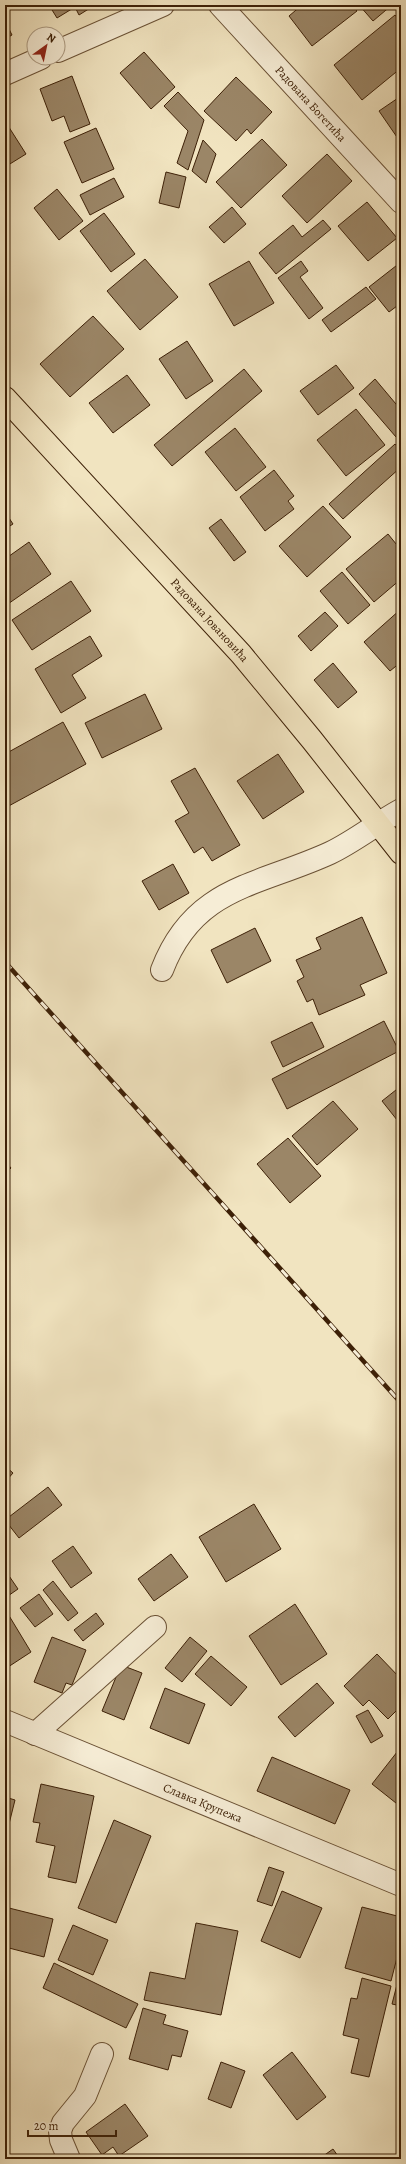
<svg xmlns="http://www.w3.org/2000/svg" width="406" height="2164" viewBox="0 0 406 2164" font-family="Alegreya,serif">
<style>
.building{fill:#9b8667;stroke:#3d2007}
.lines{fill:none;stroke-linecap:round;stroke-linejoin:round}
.minor-casing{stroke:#6a5135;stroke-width:24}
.major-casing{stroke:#3d2007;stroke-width:24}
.minor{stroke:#f6edd6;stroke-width:22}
.major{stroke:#f1e4c0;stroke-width:22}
.rail-casing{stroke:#3d2007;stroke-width:4.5}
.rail{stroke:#f6edd6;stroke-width:3;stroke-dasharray:9;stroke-linecap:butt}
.labels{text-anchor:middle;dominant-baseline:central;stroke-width:3.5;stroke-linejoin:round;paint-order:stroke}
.street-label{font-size:12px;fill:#3d2007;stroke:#f6edd6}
</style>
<rect width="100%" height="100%" fill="#f1e4c0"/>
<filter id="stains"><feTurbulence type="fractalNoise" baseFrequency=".005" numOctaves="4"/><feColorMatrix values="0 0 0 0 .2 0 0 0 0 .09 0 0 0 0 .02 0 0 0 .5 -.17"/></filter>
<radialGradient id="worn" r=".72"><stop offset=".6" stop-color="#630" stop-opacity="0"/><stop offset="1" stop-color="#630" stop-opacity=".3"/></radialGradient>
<g class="building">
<polygon points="49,5 95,5 79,15 75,7 57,18"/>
<polygon points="302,5 352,5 357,11 312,46 289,16"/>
<polygon points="359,5 392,5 373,21"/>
<polygon points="395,15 401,22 401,68 362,100 334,65"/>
<polygon points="5,21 12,35 5,39"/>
<polygon points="144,52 175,87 151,109 120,73"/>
<polygon points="72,76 90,124 70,132 64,116 52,121 40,89"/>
<polygon points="236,77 272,112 251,134 247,129 236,141 204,111"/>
<polygon points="178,92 204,120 188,170 177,163 188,131 164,106"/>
<polygon points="401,96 401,143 379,111"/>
<polygon points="5,121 26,154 5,167"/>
<polygon points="96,128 114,169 82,183 64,142"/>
<polygon points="262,139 287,165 241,208 216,182"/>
<polygon points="203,140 216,154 206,183 192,171"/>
<polygon points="327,154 352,181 307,223 282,196"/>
<polygon points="166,172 186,177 179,208 159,203"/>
<polygon points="114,178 124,197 90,215 80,195"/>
<polygon points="57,189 83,221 59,240 34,208"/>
<polygon points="367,202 397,238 368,261 338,226"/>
<polygon points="232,207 246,224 224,243 209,227"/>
<polygon points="104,213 135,254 111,272 80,231"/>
<polygon points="323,220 331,229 276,274 259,253 293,225 302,237"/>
<polygon points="145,259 178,297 140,330 107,291"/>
<polygon points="249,261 274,303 234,326 209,284"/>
<polygon points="301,261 308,271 300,277 323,308 309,319 278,278"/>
<polygon points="401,262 401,303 389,312 369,287"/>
<polygon points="366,287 376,299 331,332 322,320"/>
<polygon points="93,316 124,349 70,397 40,364"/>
<polygon points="187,341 213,381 186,399 159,359"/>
<polygon points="336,365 354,388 318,415 300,391"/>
<polygon points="244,369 262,391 172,466 154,445"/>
<polygon points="127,375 150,405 113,433 89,403"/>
<polygon points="375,379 401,410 401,433 396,437 359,394"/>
<polygon points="356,409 385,445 346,476 317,440"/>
<polygon points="235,428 266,467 236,491 205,452"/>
<polygon points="395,444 401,451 401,467 343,519 329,504"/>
<polygon points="274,470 294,496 288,501 294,509 265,531 240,497"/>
<polygon points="323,506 351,537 307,577 279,546"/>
<polygon points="5,512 13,524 5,529"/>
<polygon points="221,519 246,552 234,561 209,528"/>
<polygon points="388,534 401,550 401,579 374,602 346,569"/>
<polygon points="29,542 51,574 5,606 5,559"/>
<polygon points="342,572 370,605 348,624 320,591"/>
<polygon points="71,581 91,611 32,650 12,620"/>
<polygon points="401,609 401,662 390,671 364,642"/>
<polygon points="325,612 338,626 311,651 298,636"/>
<polygon points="90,636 102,656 72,675 86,698 61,713 35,669"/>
<polygon points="333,663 357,692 338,708 314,680"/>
<polygon points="145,694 162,729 102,758 85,723"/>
<polygon points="63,722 86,764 5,808 5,754"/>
<polygon points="278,754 304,792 263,819 237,781"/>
<polygon points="195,768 240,845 212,861 203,847 194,853 175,821 189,813 171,781"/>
<polygon points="173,864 189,893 159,910 142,881"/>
<polygon points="362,917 387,973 360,985 365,995 319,1015 313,999 307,1002 297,981 304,977 296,960 321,949 316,938"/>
<polygon points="255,928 271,961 227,983 211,950"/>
<polygon points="384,1021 399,1051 287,1109 272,1079"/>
<polygon points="312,1022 324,1047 283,1067 271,1042"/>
<polygon points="401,1086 401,1125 382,1101"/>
<polygon points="333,1101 358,1129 317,1165 292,1136"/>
<polygon points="288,1138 321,1176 290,1203 257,1164"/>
<polygon points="5,1161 11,1168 5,1174"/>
<polygon points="5,1466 13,1473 5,1482"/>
<polygon points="48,1487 62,1505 19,1538 5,1520"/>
<polygon points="254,1504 281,1549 226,1582 199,1537"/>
<polygon points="73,1546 92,1573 71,1588 52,1561"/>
<polygon points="171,1554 188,1577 154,1601 138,1579"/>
<polygon points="5,1570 18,1589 5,1598"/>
<polygon points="53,1581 78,1613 68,1621 43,1590"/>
<polygon points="39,1594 53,1614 35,1627 20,1608"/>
<polygon points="295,1604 327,1654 281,1685 249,1636"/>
<polygon points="5,1609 31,1652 5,1669"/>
<polygon points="96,1613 104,1624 83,1641 74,1630"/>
<polygon points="52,1637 86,1650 72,1685 66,1683 62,1693 34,1682"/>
<polygon points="190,1637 207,1651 182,1682 165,1668"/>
<polygon points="377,1654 401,1679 401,1706 388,1719 369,1700 363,1706 344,1686"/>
<polygon points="211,1656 247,1687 231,1706 195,1674"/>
<polygon points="121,1665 142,1673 124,1720 102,1711"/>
<polygon points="317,1683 334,1703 295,1737 278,1717"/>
<polygon points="165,1688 205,1704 189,1744 150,1728"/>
<polygon points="368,1710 383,1736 371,1743 356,1716"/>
<polygon points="401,1747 401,1807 372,1784"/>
<polygon points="272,1757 350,1790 335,1824 257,1791"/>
<polygon points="41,1784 94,1796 76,1883 48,1877 55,1846 36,1842 40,1823 33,1822"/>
<polygon points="5,1797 15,1800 5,1840"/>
<polygon points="114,1820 151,1836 116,1923 78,1908"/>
<polygon points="269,1867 284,1872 272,1906 257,1901"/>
<polygon points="282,1891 322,1908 300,1958 261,1941"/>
<polygon points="5,1907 53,1919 44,1957 5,1947"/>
<polygon points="362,1907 401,1917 401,1942 391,1981 345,1968"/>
<polygon points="196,1923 238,1931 221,2015 144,2000 150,1972 185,1979"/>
<polygon points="73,1925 108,1940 93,1975 58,1960"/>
<polygon points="54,1963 138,2004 126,2028 43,1988"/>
<polygon points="401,1969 401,2006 392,2004"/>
<polygon points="362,1978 391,1986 369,2077 351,2073 359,2039 343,2035 351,1998 357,1999"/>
<polygon points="143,2008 166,2015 163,2024 188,2031 181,2057 172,2055 168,2070 129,2059"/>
<polygon points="292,2052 326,2097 297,2120 263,2075"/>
<polygon points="221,2062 245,2071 231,2108 208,2099"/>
<polygon points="125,2104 148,2136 119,2156 113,2147 102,2155 86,2132"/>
<polygon points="333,2149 340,2159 319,2159"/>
</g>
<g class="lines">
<defs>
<g id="minor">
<path id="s1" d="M 220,5 L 401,202"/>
<polyline points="58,51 163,5"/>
<polyline points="5,74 41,58"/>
<path d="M 162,970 C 194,886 258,886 330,853 C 355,841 377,823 401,810"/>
<path id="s2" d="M 5,1721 L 401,1885"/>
<polyline points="35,1734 155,1627"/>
<polyline points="69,2159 61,2140 60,2131 63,2123 85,2096 102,2054"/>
</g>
<g id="major">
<path id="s3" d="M 5,398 L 241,654 L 312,740 L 401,853"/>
</g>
</defs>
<use href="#minor" class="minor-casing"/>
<use href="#major" class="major-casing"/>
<use href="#minor" class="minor"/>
<use href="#major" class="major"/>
<defs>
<polyline id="rail" points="5,962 401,1403"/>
</defs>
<use href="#rail" class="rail-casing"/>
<use href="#rail" class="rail"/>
</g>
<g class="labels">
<g class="street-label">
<text stroke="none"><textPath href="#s1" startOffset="134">Радована Богетића</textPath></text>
<text stroke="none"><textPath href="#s3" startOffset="302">Радована Јовановића</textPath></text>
<text stroke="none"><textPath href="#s2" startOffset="214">Славка Крупежа</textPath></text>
</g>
</g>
<rect width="406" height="2164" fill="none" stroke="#f1e4c0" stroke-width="20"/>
<rect x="6" y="6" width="394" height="2152" fill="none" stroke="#3d2007" stroke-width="2"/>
<rect x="10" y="10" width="386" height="2144" fill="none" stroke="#3d2007"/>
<g transform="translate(46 46) rotate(33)"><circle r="19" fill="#f6edd6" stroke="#ac9b83"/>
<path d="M0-3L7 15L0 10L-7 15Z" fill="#8f2418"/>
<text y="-6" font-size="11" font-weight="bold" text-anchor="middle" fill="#3d2007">N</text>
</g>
<path d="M28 2130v6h88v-6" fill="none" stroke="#3d2007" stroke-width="2"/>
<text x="34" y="2130" font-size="12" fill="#3d2007" stroke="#f6edd6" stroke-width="3" paint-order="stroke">20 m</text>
<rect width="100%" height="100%" filter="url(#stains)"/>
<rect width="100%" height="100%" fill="url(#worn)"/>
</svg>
